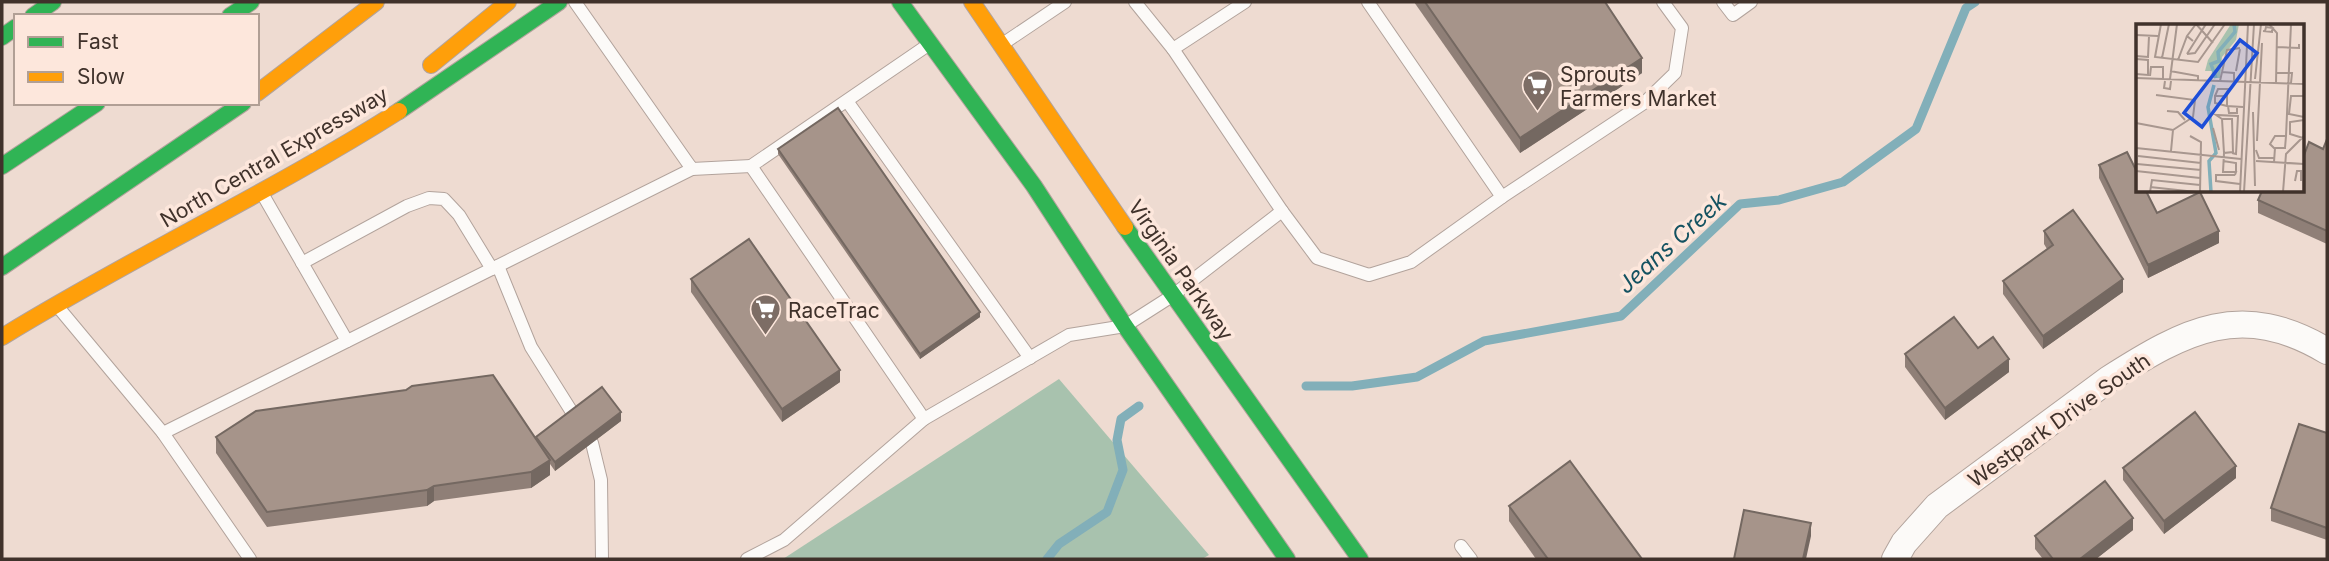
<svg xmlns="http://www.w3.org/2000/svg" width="2329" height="561" viewBox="0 0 2329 561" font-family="Inter,sans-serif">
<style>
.forest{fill:#a8c2ae}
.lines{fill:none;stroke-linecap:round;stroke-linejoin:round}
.stream{stroke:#82afb9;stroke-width:9}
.lane-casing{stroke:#b2a39c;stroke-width:14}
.street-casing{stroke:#b2a39c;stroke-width:28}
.fast-casing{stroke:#b2a39c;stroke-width:18}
.slow-casing{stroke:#b2a39c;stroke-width:18}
.lane{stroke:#fcfaf8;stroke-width:12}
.street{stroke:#fcfaf8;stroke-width:26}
.fast{stroke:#30b455;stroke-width:16}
.slow{stroke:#ff9f0a;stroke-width:16}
.wall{fill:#8f7f77}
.shaded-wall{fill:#746861}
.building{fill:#a6948a;stroke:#746861;stroke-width:2}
.labels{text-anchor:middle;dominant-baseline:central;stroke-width:7;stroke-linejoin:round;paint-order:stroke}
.poi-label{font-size:21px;fill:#40322b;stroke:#fde7dc;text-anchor:start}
.street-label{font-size:21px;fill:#40322b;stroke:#fde7dc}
.water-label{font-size:23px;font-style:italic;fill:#145261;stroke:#fde7dc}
.inset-river{fill:none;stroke:#82afb9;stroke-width:3.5}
.inset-road{fill:none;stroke:#a8978f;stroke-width:2}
.view{fill:#1d4ed8;fill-opacity:0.15;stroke:#1d4ed8;stroke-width:3.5}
.inset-edge{fill:none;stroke:#40322b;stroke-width:3.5}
</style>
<rect width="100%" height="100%" fill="#eedbd1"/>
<polygon class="forest" points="1059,379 1209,555 1202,559 783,559"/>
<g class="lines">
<g class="stream">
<polyline points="1306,386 1352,386 1417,377 1484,341 1621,316 1740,204 1779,200 1843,182 1916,129 1966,8 1975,2"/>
<polyline points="1047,559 1059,544 1107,512 1123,470 1117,440 1121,419 1139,406"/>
</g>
<defs>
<g id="lane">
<polyline points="575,2 692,169 751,166"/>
<polyline points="1135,2 1173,49"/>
<polyline points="1245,2 1173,49 1282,211 1317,258 1369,275 1411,262 1502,197 1644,103 1675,73 1682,28 1663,2"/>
<polyline points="1368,2 1502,197"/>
<polyline points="1723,2 1733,15 1751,2"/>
<polyline points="1004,43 1065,2"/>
<polyline points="928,45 751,166 924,419 1069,335 1125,326 1172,296 1282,211"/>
<polyline points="847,101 1030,358"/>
<polyline points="263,195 347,341"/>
<polyline points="302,263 407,206 429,198 444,199 459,215 492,269"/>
<polyline points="498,266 531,347 575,417"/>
<polyline points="58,307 163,433 692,169"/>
<polyline points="163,433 250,559"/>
<polyline points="592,443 601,480 602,559"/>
<polyline points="1461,546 1471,559"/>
<polyline points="747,559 784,540 924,419"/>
</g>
<path id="street" d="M 1895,559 L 1904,543 L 1937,506 L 2109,379 C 2186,330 2241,300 2327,351"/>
<g id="fast">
<polyline points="900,2 1034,186 1125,326 1287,559"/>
<polyline points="33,16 53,2"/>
<polyline points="230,16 251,2"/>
<polyline points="2,37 16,27"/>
<polyline points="399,111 559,2"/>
<polyline points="2,166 97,103"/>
<polyline points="1125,227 1360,559"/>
<polyline points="2,267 243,103"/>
</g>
<g id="slow">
<polyline points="972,2 1125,227"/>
<polyline points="431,65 508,2"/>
<polyline points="257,93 376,2"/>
<path d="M 2,337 C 132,257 271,192 399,111"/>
</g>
</defs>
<use href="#lane" class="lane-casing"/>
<use href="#street" class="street-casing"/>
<use href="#fast" class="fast-casing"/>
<use href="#slow" class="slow-casing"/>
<use href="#lane" class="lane"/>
<use href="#street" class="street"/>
<use href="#fast" class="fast"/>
<use href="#slow" class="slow"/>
</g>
<g class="wall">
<polygon points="1414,2 1605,2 1642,73 1520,153"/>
<polygon points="2327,139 2327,244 2258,213 2258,200 2303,191"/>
<polygon points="778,149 980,317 920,359 778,154"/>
<polygon points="2099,165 2157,213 2219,243 2148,278 2099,178"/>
<polygon points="2044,231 2123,292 2043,349 2003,294 2003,281 2047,249 2044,244"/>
<polygon points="691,279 840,382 782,422 691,292"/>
<polygon points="1978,348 2009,372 1945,420 1905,367 1905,354"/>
<polygon points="621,421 555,471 550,464 550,475 531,488 434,501 427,506 267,527 216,453 216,437 536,439 536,437"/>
<polygon points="2327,433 2327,540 2271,521 2271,508"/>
<polygon points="2123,468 2236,478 2164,534 2123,480"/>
<polygon points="1509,506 1642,559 1536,559 1509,521"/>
<polygon points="2133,530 2096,559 2043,559 2035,549 2035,536"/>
</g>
<g class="shaded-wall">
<polygon points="1642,58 1642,73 1520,153 1520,138"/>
<polygon points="2219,231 2219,243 2148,278 2148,265"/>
<polygon points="2123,279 2123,292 2043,349 2043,336"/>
<polygon points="980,312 980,317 920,359 920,354"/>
<polygon points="2009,359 2009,372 1945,420 1945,408"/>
<polygon points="840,370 840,382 782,422 782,409"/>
<polygon points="621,412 621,421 555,471 555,462"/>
<polygon points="550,460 550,475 531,488 531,472"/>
<polygon points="2236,466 2236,478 2164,534 2164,521"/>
<polygon points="434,486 434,501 427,506 427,490"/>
<polygon points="2133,518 2133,530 2096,559 2080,559"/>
<polygon points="1811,523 1811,536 1806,559 1803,559"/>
</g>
<g class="building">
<polygon points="1425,2 1605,2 1642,58 1520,138"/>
<polygon points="838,108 980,312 920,354 778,149"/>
<polygon points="2327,139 2327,231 2258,200 2262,191 2303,191 2303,158 2309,142 2323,149"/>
<polygon points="2127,152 2138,174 2138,191 2146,191 2157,213 2200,192 2219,231 2148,265 2099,165"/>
<polygon points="2073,210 2123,279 2043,336 2003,281 2053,245 2044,231"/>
<polygon points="749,239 840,370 782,409 691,279"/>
<polygon points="1954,317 1978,348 1993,337 2009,359 1945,408 1905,354"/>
<polygon points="493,375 550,460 531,472 434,486 427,490 267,512 216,437 256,411 406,390 412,386"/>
<polygon points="602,387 621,412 555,462 536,437"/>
<polygon points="2195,412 2236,466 2164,521 2123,468"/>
<polygon points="2299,424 2327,433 2327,528 2271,508"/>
<polygon points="1570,461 1642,559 1548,559 1509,506"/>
<polygon points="2105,481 2133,518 2080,559 2053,559 2035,536"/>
<polygon points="1744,510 1811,523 1803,559 1734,559"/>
</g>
<defs>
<symbol id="supermarket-pin" viewBox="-11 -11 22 30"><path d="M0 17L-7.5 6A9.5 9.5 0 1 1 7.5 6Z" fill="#7d6d65" stroke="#fde7dc"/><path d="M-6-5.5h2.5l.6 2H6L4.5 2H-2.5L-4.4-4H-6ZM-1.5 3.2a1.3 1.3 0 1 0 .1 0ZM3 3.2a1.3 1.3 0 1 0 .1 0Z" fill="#fff"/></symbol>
</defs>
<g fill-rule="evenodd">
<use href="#supermarket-pin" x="1520" y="68" width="35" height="47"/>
<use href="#supermarket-pin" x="748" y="292" width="35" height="47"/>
</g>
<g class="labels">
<g class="poi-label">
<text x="1560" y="74">Sprouts<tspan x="1560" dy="24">Farmers Market</tspan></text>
<text x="788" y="310">RaceTrac</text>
</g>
<g class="street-label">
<text transform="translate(274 157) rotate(-30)">North Central Expressway</text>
<text transform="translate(1181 270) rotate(55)">Virginia Parkway</text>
<text transform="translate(2059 420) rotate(-35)">Westpark Drive South</text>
</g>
<g class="water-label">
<text transform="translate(1672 243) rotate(-42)">Jeans Creek</text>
</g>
</g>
<g transform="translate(2136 24)">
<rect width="168" height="168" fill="#eedbd1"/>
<path d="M 95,0 L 103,0 L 100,16 L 86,33 L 84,54 L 75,54 L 76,47 L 69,47 L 72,36 Z" fill="#a8c2ae"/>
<path class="inset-river" d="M 80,54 L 75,40 L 83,37 L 82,28 L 99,8 L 98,0M 75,168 L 73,137 L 80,129 L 72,83 L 78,61"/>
<path class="inset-road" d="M 25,0 L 19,33 L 62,38 L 89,0M 60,0 L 77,19M 133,0 L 141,9 L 140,59M 127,7 L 136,8 L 136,7 L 137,4 L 130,3 L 129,7M 0,11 L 22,12M 57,17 L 51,12 L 60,0M 141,23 L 163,24 L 163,20M 51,30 L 59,29 L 79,0M 51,30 L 70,0M 0,32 L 12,33 L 13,12M 26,34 L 33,0M 0,35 L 12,36 L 12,51 L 0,50M 42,36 L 51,12M 34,47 L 62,52 L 62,56M 100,47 L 104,25M 86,48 L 91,26 L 104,24M 140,49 L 156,49 L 155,59M 14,52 L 15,43 L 27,43 L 27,55M 0,54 L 168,60M 34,55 L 41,0M 119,55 L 125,0M 29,57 L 28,64 L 34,65 L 35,57M 84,57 L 86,48 L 98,49 L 98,58M 20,71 L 59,76 L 57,93 L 37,106 L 35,127M 79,72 L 82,65 L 92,65 L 91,72 L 79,72 L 79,79 L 91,82M 91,72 L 91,82 L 107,83M 168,72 L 155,72 L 153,90 L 168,93M 92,82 L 93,89 L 101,89 L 101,83M 31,87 L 42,88 L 49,96M 117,88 L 119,162M 86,95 L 80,91 L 102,92 L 100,130 L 96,129M 0,99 L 37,106M 77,104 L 83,126M 54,112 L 65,118 L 64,168M 150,112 L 155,0M 167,114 L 154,110 L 154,98 L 168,96M 121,117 L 126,19M 0,124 L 105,135M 139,125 L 134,120 L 139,112 L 150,112 L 149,124M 120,126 L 123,134 L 138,134M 88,129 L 86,95 L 96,95 L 97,128 L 88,129 L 87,148 L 100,148 L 99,151M 2,132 L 65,139M 87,137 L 100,139 L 100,148M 120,137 L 168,140M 138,138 L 139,124 L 150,124M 1,140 L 65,146M 0,147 L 64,154M 99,151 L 80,151 L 80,157 L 104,160M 159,157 L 161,147 L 165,147 L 165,157M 14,163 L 60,168M 14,168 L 16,156 L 64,161M 104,168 L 112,0M 108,168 L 118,0M 147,168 L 150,130 L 168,112"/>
<path class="view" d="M 104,16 L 121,29 L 66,103 L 48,89 Z"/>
<rect width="168" height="168" class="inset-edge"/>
</g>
<rect width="2329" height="561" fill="none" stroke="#40322b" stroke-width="7"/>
<rect x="14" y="14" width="245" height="91" fill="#fde7dc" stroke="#b19f95" stroke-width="2"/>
<rect x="28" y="37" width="35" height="10" fill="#30b455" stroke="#b19f95" stroke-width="2"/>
<text x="77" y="49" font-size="21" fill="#40322b">Fast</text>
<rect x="28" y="72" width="35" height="10" fill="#ff9f0a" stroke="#b19f95" stroke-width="2"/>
<text x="77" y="84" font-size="21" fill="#40322b">Slow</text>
</svg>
